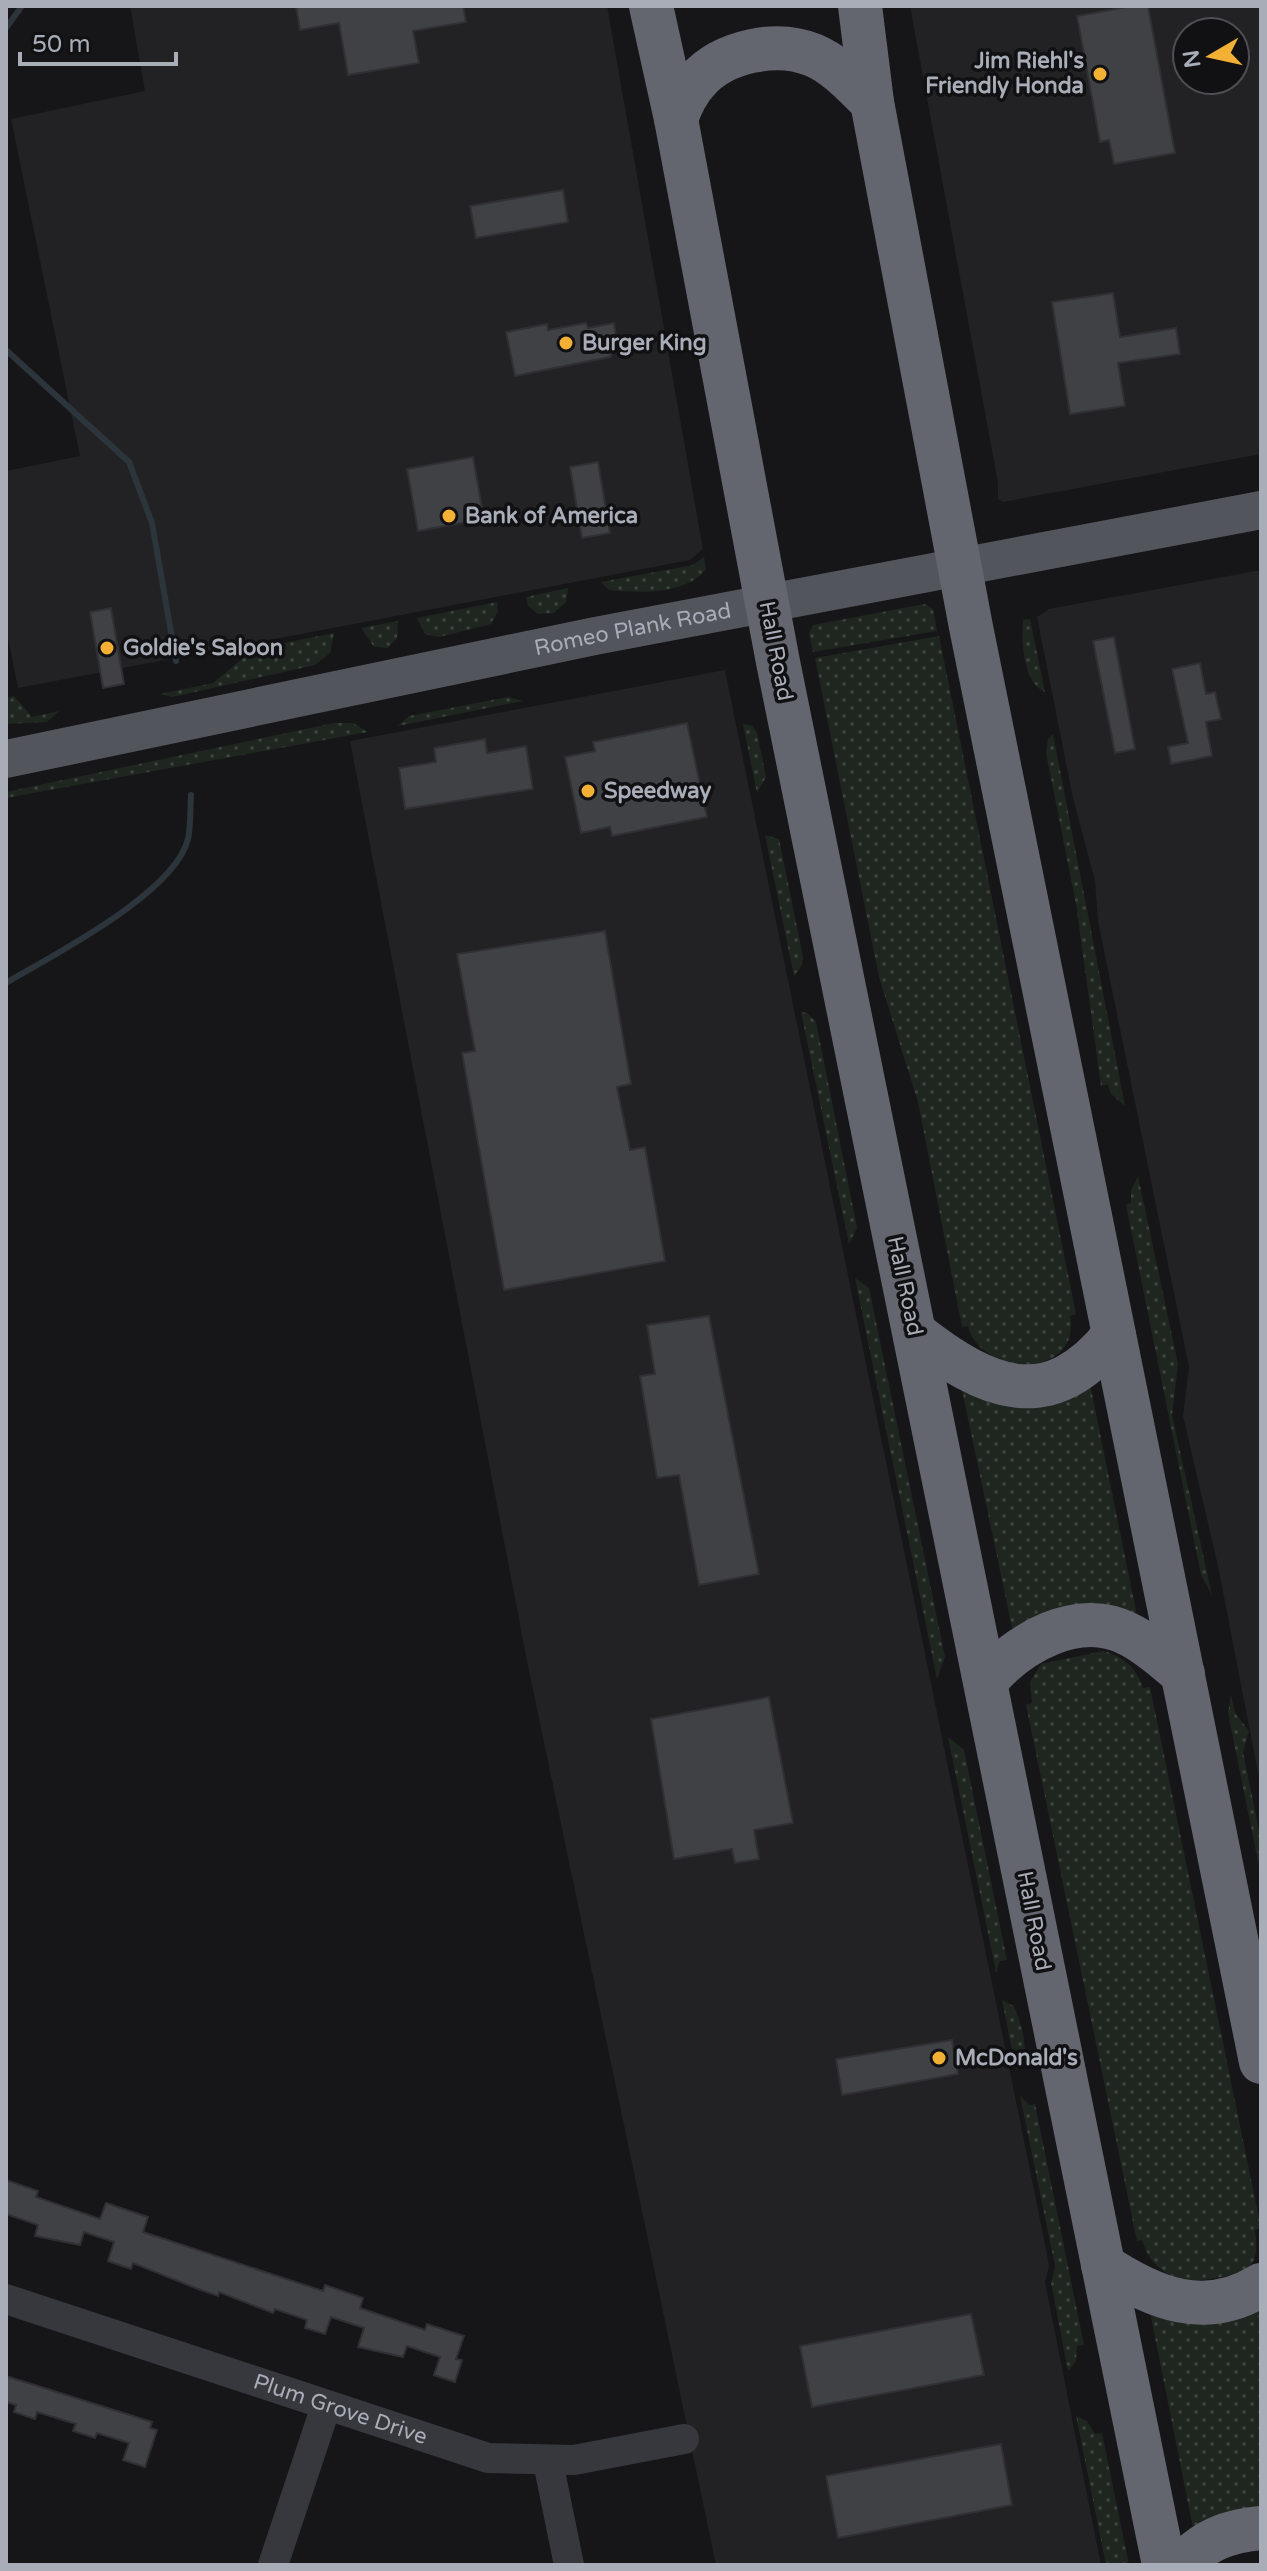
<svg xmlns="http://www.w3.org/2000/svg" width="1267" height="2571" viewBox="0 0 1267 2571" font-family="'Varela Round',sans-serif">
<style>
.built{fill:#222225;fill-rule:evenodd}
.grass{fill:url(#grass-dots)}
.lines{fill:none;stroke-linecap:round;stroke-linejoin:round}
.stream{stroke:#2c353c;stroke-width:6}
.building{fill:#404145;stroke:#303034;stroke-width:2}
.minor{stroke:#37383d;stroke-width:30}
.major{stroke:#53555c;stroke-width:38}
.highway{stroke:#63666e;stroke-width:44}
.poi-dot{fill:#f2b134;stroke:#111113;stroke-width:3}
.labels{text-anchor:middle;dominant-baseline:central;stroke-width:7;stroke-linejoin:round;paint-order:stroke}
.poi-label{font-size:22px;font-weight:bold;fill:#a8adb8;stroke:#111113;text-anchor:start}
.street-label{font-size:22px;fill:#a8adb8;stroke:#111113}
</style>
<defs>
<pattern id="grass-dots" width="8" height="8" patternUnits="userSpaceOnUse" patternTransform="scale(2)"><rect width="8" height="8" fill="#1e261f"/><path d="M2 2h.1M6 6h.1" fill="none" stroke="#3c433d" stroke-width="1.8" stroke-linecap="round"/></pattern>
</defs>
<rect width="100%" height="100%" fill="#161618"/>
<g class="built">
<polygon points="130,6 607,6 703,549 690,560 18,688 6,628 6,471 80,456 11,119 145,91"/>
<path d="M 910,6 L 1261,6 L 1261,454 L 1003,502 L 998,499 L 998,483 ZM 1187,32 L 1235,32 L 1235,80 L 1187,80 Z"/>
<polygon points="1261,570 1261,1788 1218,1566 1183,1416 1189,1367 1098,921 1095,881 1073,798 1037,617 1049,609"/>
<polygon points="725,670 1045,2244 1049,2266 1045,2282 1101,2565 716,2565 528,1666 350,741"/>
</g>
<g class="grass">
<path d="M 704,557 L 706,570 C 683,595 642,593 609,590 L 601,582 L 693,565 Z"/>
<polygon points="568,588 566,602 554,613 538,614 528,606 526,597"/>
<polygon points="497,602 498,611 491,624 439,637 425,634 417,618"/>
<polygon points="925,604 933,609 937,631 813,652 809,633 813,625"/>
<path d="M 1030,619 L 1045,692 C 1023,683 1021,641 1023,620 Z"/>
<polygon points="398,621 397,638 388,648 374,647 361,628"/>
<polygon points="334,633 330,653 315,665 172,697 160,694 213,683 254,649"/>
<path d="M 939,636 L 1076,1314 L 1070,1316 C 1082,1378 982,1379 968,1326 L 962,1327 L 918,1102 L 879,977 L 815,658 Z"/>
<polygon points="14,696 32,717 59,711 47,722 6,724 6,698"/>
<polygon points="508,697 523,701 398,726 409,716"/>
<polygon points="334,723 353,723 368,732 6,798 6,792"/>
<polygon points="743,724 752,726 757,733 766,777 757,793"/>
<polygon points="1053,734 1125,1106 1111,1094 1108,1085 1101,1086 1076,904 1046,753 1048,739"/>
<polygon points="765,835 779,839 803,957 802,965 794,976"/>
<polygon points="801,1012 807,1013 816,1022 857,1228 849,1244"/>
<polygon points="1138,1176 1178,1364 1172,1415 1212,1595 1201,1575 1126,1205 1131,1203 1131,1190"/>
<polygon points="855,1278 869,1288 945,1657 937,1679"/>
<polygon points="1090,1384 1137,1616 1013,1632 962,1390"/>
<path d="M 1103,1651 C 1124,1656 1136,1668 1143,1688 L 1150,1687 L 1261,2228 L 1255,2230 C 1256,2242 1259,2255 1250,2266 C 1243,2274 1231,2275 1222,2277 C 1186,2285 1154,2279 1142,2240 L 1137,2241 L 1026,1705 L 1032,1703 L 1030,1682 L 1041,1664 Z"/>
<polygon points="1231,1695 1235,1713 1249,1731 1243,1752 1261,1840 1261,1876 1228,1713"/>
<polygon points="948,1737 964,1750 1007,1960 1000,1961 996,1972"/>
<path d="M 1002,2000 L 1014,2006 C 1021,2024 1033,2057 1016,2070 Z"/>
<polygon points="1020,2096 1029,2105 1035,2104 1084,2345 1077,2346 1076,2361 1068,2371 1051,2283 1055,2266"/>
<polygon points="1261,2304 1261,2511 1193,2528 1150,2312"/>
<polygon points="1076,2416 1087,2421 1095,2434 1102,2433 1129,2565 1106,2565"/>
</g>
<g class="lines">
<g class="stream">
<polyline points="6,28 22,6"/>
<polyline points="6,350 129,462 152,523 176,661"/>
<path d="M 6,983 C 53,955 175,893 188,839 C 191,826 190,809 191,795"/>
</g>
</g>
<g class="building">
<polygon points="296,6 463,6 466,22 413,31 419,63 348,75 339,23 300,30"/>
<polygon points="1132,6 1148,6 1175,153 1114,164 1109,140 1100,142 1077,16"/>
<polygon points="563,190 568,222 476,238 470,206"/>
<polygon points="1113,293 1120,337 1176,328 1180,354 1118,363 1125,406 1070,414 1052,302"/>
<polygon points="586,323 588,328 614,323 617,342 610,357 515,376 506,332 547,324 548,330"/>
<polygon points="473,457 484,519 418,531 407,469"/>
<polygon points="598,462 610,533 582,538 570,467"/>
<polygon points="111,608 124,684 103,688 90,612"/>
<polygon points="1114,637 1135,749 1115,753 1093,641"/>
<polygon points="1200,663 1206,694 1215,692 1221,719 1206,722 1212,756 1171,764 1168,747 1188,743 1172,669"/>
<polygon points="687,723 707,817 612,836 610,827 581,833 565,757 595,751 593,742"/>
<polygon points="485,739 487,753 526,746 533,789 405,809 399,768 436,762 434,748"/>
<polygon points="605,931 631,1084 617,1087 630,1150 645,1147 665,1261 504,1290 462,1053 475,1051 457,954"/>
<polygon points="709,1316 759,1574 699,1585 679,1475 657,1478 640,1376 655,1374 647,1325"/>
<polygon points="769,1697 793,1823 754,1830 759,1859 735,1863 732,1849 674,1859 651,1719"/>
<polygon points="952,2040 958,2074 842,2095 836,2059"/>
<polygon points="6,2180 38,2191 36,2197 100,2219 106,2203 148,2217 143,2232 323,2291 325,2285 363,2298 360,2308 425,2330 427,2324 464,2336 456,2359 462,2360 455,2382 434,2375 440,2357 407,2346 403,2357 358,2347 364,2328 331,2317 325,2334 305,2328 307,2320 275,2309 273,2313 219,2292 218,2296 198,2289 133,2263 131,2269 108,2261 114,2242 84,2232 80,2245 35,2236 38,2225 6,2214"/>
<polygon points="971,2314 984,2375 812,2407 800,2346"/>
<polygon points="6,2376 152,2422 150,2428 157,2430 145,2467 123,2460 129,2443 97,2433 95,2438 73,2431 76,2424 37,2412 35,2419 14,2412 16,2405 6,2402"/>
<polygon points="1001,2444 1012,2505 838,2538 826,2476"/>
</g>
<g class="lines">
<g class="minor">
<path id="s1" d="M 6,2299 L 488,2458 L 574,2460 L 684,2439"/>
<polyline points="548,2462 569,2565"/>
<polyline points="273,2565 326,2406"/>
</g>
<path class="major" id="s2" d="M 6,759 L 595,636 L 1261,510"/>
<g class="highway">
<polyline points="651,6 676,119 778,662 1164,2565"/>
<polyline points="860,6 872,102 971,627 1261,2062"/>
<path d="M 676,119 C 681,105 687,92 697,81 C 723,51 777,40 813,55 C 837,65 854,85 872,102"/>
<path d="M 915,1333 C 985,1389 1049,1417 1114,1335"/>
<path d="M 986,1681 C 1018,1643 1078,1608 1128,1634 C 1149,1644 1165,1660 1183,1674"/>
<path d="M 1103,2265 C 1153,2298 1205,2320 1261,2285"/>
<path d="M 1182,2565 C 1204,2540 1228,2531 1261,2528"/>
</g>
</g>
<g class="poi-dot">
<circle cx="1100" cy="74" r="8"/>
<circle cx="566" cy="343" r="8"/>
<circle cx="449" cy="516" r="8"/>
<circle cx="107" cy="648" r="8"/>
<circle cx="588" cy="791" r="8"/>
<circle cx="939" cy="2058" r="8"/>
</g>
<g class="labels">
<g class="poi-label">
<text x="1084" y="61" text-anchor="end">Jim Riehl's<tspan x="1084" dy="25">Friendly Honda</tspan></text>
<text x="582" y="343">Burger King</text>
<text x="465" y="516">Bank of America</text>
<text x="123" y="648">Goldie's Saloon</text>
<text x="604" y="791">Speedway</text>
<text x="955" y="2058">McDonald's</text>
</g>
<g class="street-label">
<text stroke="none"><textPath href="#s2" startOffset="640">Romeo Plank Road</textPath></text>
<text transform="translate(776 651) rotate(79)">Hall Road</text>
<text transform="translate(905 1286) rotate(78)">Hall Road</text>
<text transform="translate(1034 1921) rotate(79)">Hall Road</text>
<text stroke="none"><textPath href="#s1" startOffset="352">Plum Grove Drive</textPath></text>
</g>
</g>
<rect width="1267" height="2571" fill="none" stroke="#a8adb8" stroke-width="16"/>
<g transform="translate(1211 56) rotate(261)"><circle r="38" fill="#111113" stroke="#4d4f55" stroke-width="2"/>
<path d="M0-6L14 30L0 20L-14 30Z" fill="#f2b134"/>
<text y="-12" font-size="22" font-weight="bold" text-anchor="middle" fill="#a8adb8">N</text>
</g>
<path d="M20 52v12h156v-12" fill="none" stroke="#a8adb8" stroke-width="4"/>
<text x="32" y="52" font-size="24" fill="#a8adb8" stroke="#111113" stroke-width="6" paint-order="stroke">50 m</text>
</svg>
